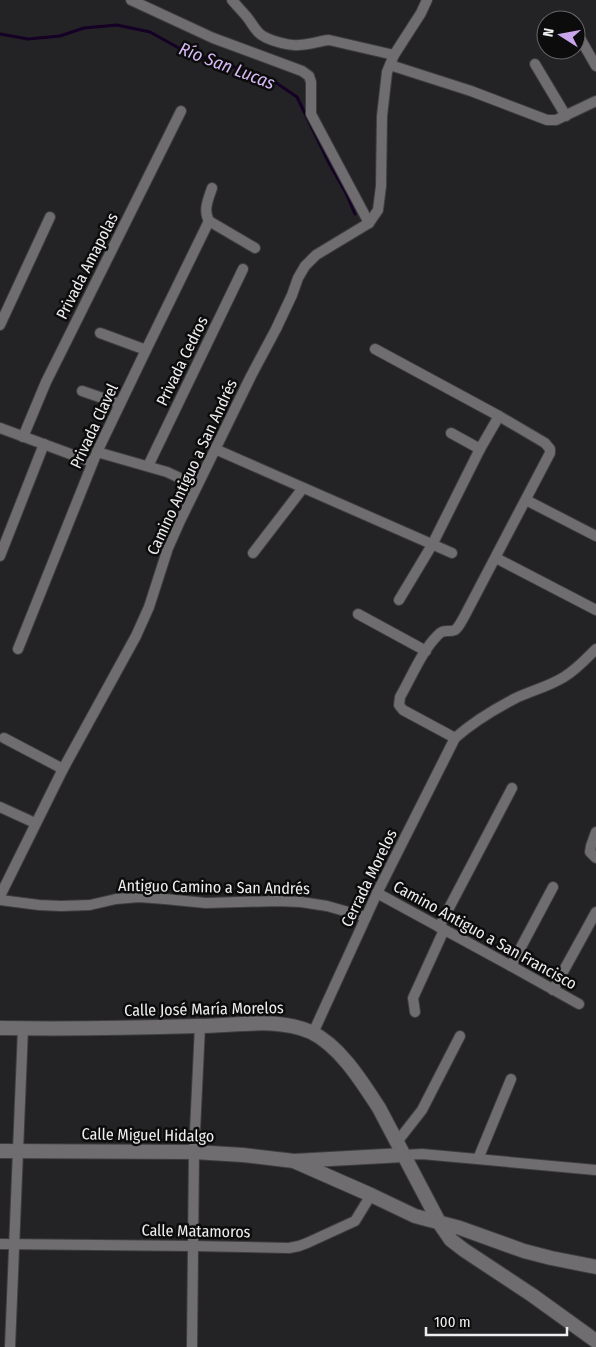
<svg xmlns="http://www.w3.org/2000/svg" width="596" height="1347" viewBox="0 0 596 1347" font-family="'Fira Sans Condensed',sans-serif">
<style>
.lines{fill:none;stroke-linecap:round;stroke-linejoin:round}
.stream{stroke:#150026;stroke-width:3}
.street-casing{stroke:#3e3d3f;stroke-width:12}
.secondary-casing{stroke:#3e3d3f;stroke-width:16}
.street{stroke:#6f6d70;stroke-width:10}
.secondary{stroke:#6f6d70;stroke-width:14}
.labels{text-anchor:middle;dominant-baseline:central;stroke-width:5;stroke-linejoin:round;paint-order:stroke}
.street-label{font-size:16px;fill:#eeeeef;stroke:#0c0c0c}
.water-label{font-size:18px;font-style:italic;fill:#d6b9f5;stroke:#0c0c0c}
</style>
<rect width="100%" height="100%" fill="#232224"/>
<g class="lines">
<polyline class="stream" points="0,34 28,39 60,36 84,28 117,25 150,32 186,52 269,78 297,97 329,163 346,193 355,214"/>
<defs>
<g id="street">
<polyline points="131,0 213,38 302,71 309,76 311,82 311,114 369,223"/>
<path d="M 232,0 C 237,6 242,11 247,17 C 251,22 254,28 259,33 C 266,40 289,46 299,45 C 309,45 319,41 329,40 L 394,55"/>
<polyline points="577,33 596,66"/>
<polyline points="535,64 566,116"/>
<polyline points="390,65 471,91 547,120 556,120 596,101"/>
<path d="M 212,188 C 208,200 203,210 209,221 L 255,248"/>
<polyline points="0,325 50,217"/>
<polyline points="100,333 146,350"/>
<path d="M 375,349 L 499,416 L 545,443 L 550,449 L 550,453 L 464,617 C 461,622 459,627 455,630 C 448,633 443,628 437,636 C 422,651 411,678 400,697 L 399,705 L 403,710 L 455,738"/>
<polyline points="82,391 120,404"/>
<polyline points="0,428 92,462"/>
<polyline points="451,433 480,449"/>
<polyline points="23,437 46,382 62,350 181,111"/>
<polyline points="215,449 452,553"/>
<polyline points="97,452 167,472 197,486"/>
<polyline points="148,466 243,269"/>
<polyline points="526,500 596,536"/>
<polyline points="253,553 303,488"/>
<polyline points="0,556 44,444"/>
<polyline points="496,558 596,610"/>
<polyline points="399,600 432,545 480,449 499,416"/>
<polyline points="358,614 426,651"/>
<polyline points="18,649 97,452 146,350 209,221"/>
<polyline points="4,738 63,769"/>
<polyline points="0,807 35,823"/>
<polyline points="596,832 591,846 590,852 596,858"/>
<polyline points="377,893 511,966 579,1004"/>
<polyline points="0,896 63,769 136,636 149,607 168,548 180,521 251,376 276,329 292,295 298,278 305,266 316,255 369,223 378,210 381,186 382,116 387,72 394,55 421,13 427,0"/>
<polyline points="0,900 39,905 61,906 90,905 116,899 139,897 165,899 206,903 277,901 301,902 327,906 366,917"/>
<polyline points="439,927 512,788"/>
<polyline points="511,966 553,887"/>
<polyline points="553,990 596,912"/>
<polyline points="415,1012 413,998 444,930"/>
<path d="M 313,1033 L 377,893 L 455,738 C 472,723 493,710 514,699 C 530,691 548,687 564,677 C 576,670 586,659 596,649"/>
<polyline points="397,1142 422,1110 460,1036"/>
<polyline points="403,1155 422,1154 596,1170"/>
<polyline points="478,1159 511,1079"/>
<polyline points="0,1244 193,1246 289,1248 299,1246 307,1243 355,1221 371,1195"/>
<polyline points="10,1347 23,1028"/>
<polyline points="192,1347 194,1152 200,1026"/>
</g>
<g id="secondary">
<path d="M 0,1028 C 66,1029 132,1028 198,1026 C 235,1026 276,1017 311,1032 C 340,1046 362,1082 379,1108 L 440,1224 L 451,1240 L 464,1250 L 532,1295 L 596,1341"/>
<polyline points="0,1151 194,1152 243,1155 294,1161 403,1155"/>
<polyline points="296,1162 371,1195 415,1216 460,1228 524,1251 551,1258 596,1267"/>
</g>
</defs>
<use href="#street" class="street-casing"/>
<use href="#secondary" class="secondary-casing"/>
<use href="#street" class="street"/>
<use href="#secondary" class="secondary"/>
</g>
<g class="labels">
<g class="street-label">
<text transform="translate(87 266) rotate(-63)">Privada Amapolas</text>
<text transform="translate(182 361) rotate(-64)">Privada Cedros</text>
<text transform="translate(94 426) rotate(-65)">Privada Clavel</text>
<text transform="translate(192 467) rotate(-65)">Camino Antiguo a San Andrés</text>
<text transform="translate(369 878) rotate(-64)">Cerrada Morelos</text>
<text transform="translate(214 887) rotate(1)">Antiguo Camino a San Andrés</text>
<text transform="translate(485 935) rotate(29)">Camino Antiguo a San Francisco</text>
<text transform="translate(204 1009) rotate(-1)">Calle José María Morelos</text>
<text transform="translate(148 1135) rotate(1)">Calle Miguel Hidalgo</text>
<text transform="translate(196 1231) rotate(1)">Calle Matamoros</text>
</g>
<g class="water-label">
<text transform="translate(227 66) rotate(21)">Río San Lucas</text>
</g>
</g>
<g transform="translate(561 35) rotate(281)"><circle r="24" fill="#0c0c0c" stroke="#666667"/>
<path d="M0-4L9 19L0 12L-9 19Z" fill="#c9a5ee"/>
<text y="-8" font-size="14" font-weight="bold" text-anchor="middle" fill="#eeeeef">N</text>
</g>
<path d="M426 1327v8h141v-8" fill="none" stroke="#eeeeef" stroke-width="2.5"/>
<text x="434" y="1327" font-size="15" fill="#eeeeef" stroke="#0c0c0c" stroke-width="4" paint-order="stroke">100 m</text>
</svg>
